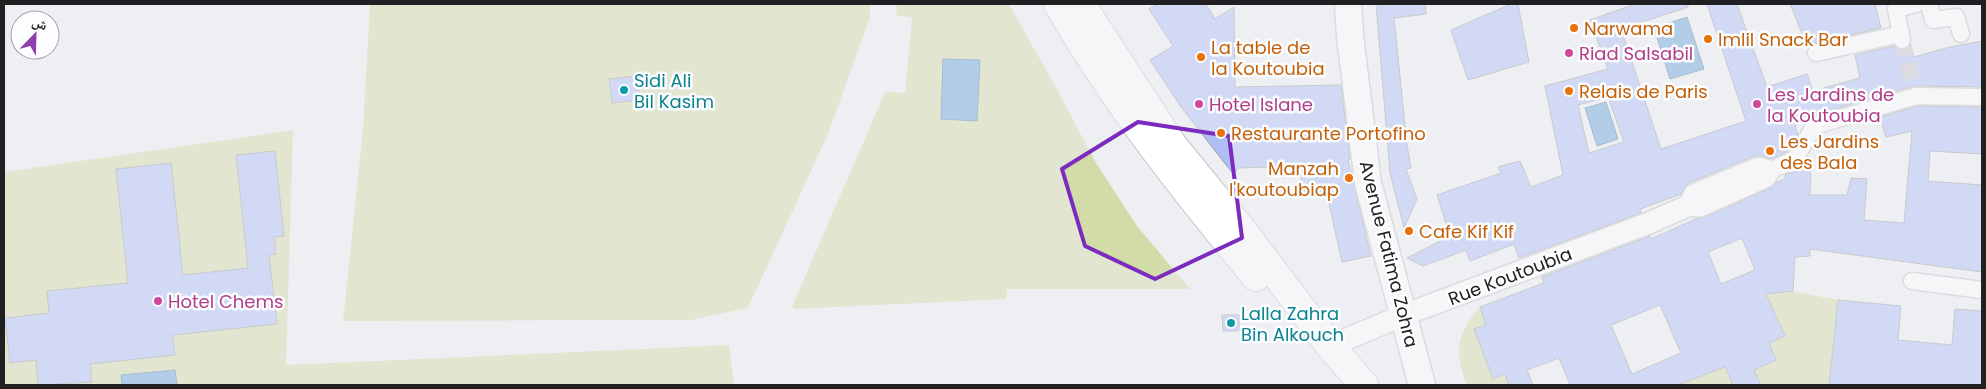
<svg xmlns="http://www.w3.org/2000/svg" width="1986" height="389" viewBox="0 0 1986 389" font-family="Poppins,'Noto Naskh Arabic',sans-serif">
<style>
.green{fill:#d2dca8}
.water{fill:#69a4d9;stroke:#537ca2}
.building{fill:#afbff6;stroke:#9a9c9f;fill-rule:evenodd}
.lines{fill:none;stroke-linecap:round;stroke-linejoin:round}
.pedestrian-tunnel{stroke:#c5c6c9;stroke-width:16;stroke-dasharray:16 8;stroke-linecap:butt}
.pedestrian-casing{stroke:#c4c5c9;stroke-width:19}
.minor-casing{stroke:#c4c5c9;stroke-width:24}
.tertiary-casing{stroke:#c4c5c9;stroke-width:29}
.secondary-casing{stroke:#c4c5c9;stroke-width:30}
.pedestrian{stroke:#fff;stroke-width:16}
.minor{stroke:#fff;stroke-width:21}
.tertiary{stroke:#fff;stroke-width:26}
.secondary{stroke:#fff;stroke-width:28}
.marked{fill:none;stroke:#7b2cbf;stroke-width:4;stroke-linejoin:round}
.food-dot{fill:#e8710a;stroke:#fcfdff;stroke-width:2}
.hotel-dot{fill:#d1479c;stroke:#fcfdff;stroke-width:2}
.culture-dot{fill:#0f9aa8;stroke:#fcfdff;stroke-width:2}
.labels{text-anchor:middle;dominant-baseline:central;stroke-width:5;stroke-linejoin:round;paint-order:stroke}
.food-label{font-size:18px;fill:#c56008;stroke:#fcfdff;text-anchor:start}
.hotel-label{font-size:18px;fill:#b23c85;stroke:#fcfdff;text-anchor:start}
.culture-label{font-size:18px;fill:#0d838f;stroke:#fcfdff;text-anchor:start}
.street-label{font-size:18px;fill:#202022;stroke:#fcfdff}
</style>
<rect width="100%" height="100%" fill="#eeeff3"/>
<g class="green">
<polygon points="370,4 870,4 870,17 828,134 748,308 691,320 343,321 363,130"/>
<polygon points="897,4 1009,4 1059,93 1096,163 1137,226 1190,289 1007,289 1006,299 794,309 792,307 885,92 905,93 912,18 896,15"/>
<polygon points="293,130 286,365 729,345 734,385 4,385 4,172"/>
<polygon points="1793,291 1838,300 1829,385 1756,385 1759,384 1754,370 1776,360 1769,343 1785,336 1766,294"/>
<path d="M 1480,307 L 1486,325 L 1475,329 L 1494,379 L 1505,374 L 1509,385 L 1467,385 C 1454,352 1456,334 1480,307 Z"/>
<polygon points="1725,367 1733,385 1678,385"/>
</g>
<g class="water">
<polygon points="1687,17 1704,69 1670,79 1654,28"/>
<polygon points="943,59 980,60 977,121 941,119"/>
<polygon points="1606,102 1618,139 1597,146 1585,108"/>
<polygon points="175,370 177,385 122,385 121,375"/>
</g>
<g class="building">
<polygon points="1158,4 1206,4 1215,19 1234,7 1235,87 1341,85 1350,159 1348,159 1371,256 1342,262 1327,195 1302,191 1300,166 1239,168 1233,173 1227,166 1181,107 1150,60 1173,46 1149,9"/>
<polygon points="1376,4 1425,4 1426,14 1394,18 1407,145 1411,168 1406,169 1417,199 1404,228 1390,173"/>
<polygon points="1511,4 1518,4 1529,62 1468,80 1451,30"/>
<path d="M 1635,4 L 1688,4 L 1688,7 L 1621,29 L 1661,149 L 1746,121 L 1707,4 L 1737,4 L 1767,87 L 1807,74 L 1813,91 L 1860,78 L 1855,55 L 1894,46 L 1898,49 L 1903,50 L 1910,45 L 1914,57 L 1950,47 L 1982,41 L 1982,87 L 1913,86 L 1811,116 L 1795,126 L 1798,135 L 1788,151 L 1772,159 L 1763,156 L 1754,156 L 1689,183 L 1685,187 L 1681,194 L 1640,209 L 1641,213 L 1519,258 L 1514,244 L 1470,261 L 1466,250 L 1423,266 L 1407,258 L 1450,236 L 1437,195 L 1501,173 L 1498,167 L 1520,161 L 1531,187 L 1563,175 L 1545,86 L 1608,69 L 1590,20 ZM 1608,97 L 1624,142 L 1589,153 L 1578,105 Z"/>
<polygon points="1790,4 1875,4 1881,28 1814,43 1808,48"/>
<polygon points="637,76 640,100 612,103 609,79"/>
<path d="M 1917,106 L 1982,107 L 1982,154 L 1930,151 L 1928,181 L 1982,185 L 1982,272 L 1810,249 L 1810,256 L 1795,257 L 1793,291 L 1766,294 L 1785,336 L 1769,343 L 1776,360 L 1754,370 L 1761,385 L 1733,385 L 1725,367 L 1678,385 L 1570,385 L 1559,358 L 1527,370 L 1533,385 L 1509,385 L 1505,374 L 1493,379 L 1474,329 L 1486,325 L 1480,307 L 1544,283 L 1542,277 L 1650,236 L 1651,239 L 1698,218 L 1705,217 L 1770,188 L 1776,183 L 1786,178 L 1785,175 L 1787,174 L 1811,167 L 1810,195 L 1847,195 L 1851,178 L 1867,179 L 1864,220 L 1904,223 L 1912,131 L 1886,137 L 1880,117 ZM 1742,238 L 1755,270 L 1721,284 L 1708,252 ZM 1660,305 L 1681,353 L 1632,374 L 1611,325 Z"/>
<polygon points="275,151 284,236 274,237 276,254 269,255 277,324 173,335 175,355 90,364 92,382 38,385 36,360 10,363 5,318 49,313 47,291 128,283 116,169 171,163 183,275 248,268 236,155"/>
<polygon points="1838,300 1901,306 1898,340 1952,345 1955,309 1982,311 1982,385 1829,385"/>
<polygon points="1222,315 1239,315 1239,331 1223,331"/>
</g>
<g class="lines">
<polyline class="pedestrian-tunnel" points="1902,40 1914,88"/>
<defs>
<g id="pedestrian">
<polyline points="1929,4 1933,20 1956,17 1961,34"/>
<polyline points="1902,40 1896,9 1916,4"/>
<polyline points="1816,53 1901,34"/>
<polyline points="1769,171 1795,159 1814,126 1916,96 1982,97"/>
<polyline points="1912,281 1982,290"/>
</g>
<polyline id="minor" points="1330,346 1404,315 1649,223 1690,205 1700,206 1765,177 1769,171 1759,168 1694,195 1690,205"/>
<polyline id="tertiary" points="1348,4 1350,36 1368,183 1422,385"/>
<g id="secondary">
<path d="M 1058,4 C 1115,103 1183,189 1256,277"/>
<polyline points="1081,4 1172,144 1243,231 1330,346 1364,385"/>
</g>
</defs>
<use href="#pedestrian" class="pedestrian-casing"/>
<use href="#minor" class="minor-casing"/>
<use href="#tertiary" class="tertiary-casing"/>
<use href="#secondary" class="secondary-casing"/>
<use href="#pedestrian" class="pedestrian"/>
<use href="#minor" class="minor"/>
<use href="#tertiary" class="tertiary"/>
<use href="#secondary" class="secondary"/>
</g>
<path d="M0 0H1986V389H0ZM 1138,122 L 1229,136 L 1242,238 L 1155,279 L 1085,246 L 1062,169 Z" fill="#eeeff3" fill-opacity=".55" fill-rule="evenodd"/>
<path class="marked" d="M 1138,122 L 1229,136 L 1242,238 L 1155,279 L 1085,246 L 1062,169 Z"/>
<g class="food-dot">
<circle cx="1574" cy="28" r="5"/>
<circle cx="1708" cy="39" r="5"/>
<circle cx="1201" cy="57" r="5"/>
<circle cx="1569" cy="91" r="5"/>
<circle cx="1221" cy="133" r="5"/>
<circle cx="1770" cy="151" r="5"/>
<circle cx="1349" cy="178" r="5"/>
<circle cx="1409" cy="231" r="5"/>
</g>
<g class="hotel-dot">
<circle cx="1569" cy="53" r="5"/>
<circle cx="1199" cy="104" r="5"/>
<circle cx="1757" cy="104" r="5"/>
<circle cx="158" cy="301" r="5"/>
</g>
<g class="culture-dot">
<circle cx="624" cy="90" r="5"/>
<circle cx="1231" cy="323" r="5"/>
</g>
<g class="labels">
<g class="food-label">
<text x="1584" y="28">Narwama</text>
<text x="1718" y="39">Imlil Snack Bar</text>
<text x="1211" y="47">La table de<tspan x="1211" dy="21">la Koutoubia</tspan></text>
<text x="1579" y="91">Relais de Paris</text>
<text x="1231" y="133">Restaurante Portofino</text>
<text x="1780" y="141">Les Jardins<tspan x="1780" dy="21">des Bala</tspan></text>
<text x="1339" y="168" text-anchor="end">Manzah<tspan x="1339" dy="21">l'koutoubiap</tspan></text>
<text x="1419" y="231">Cafe Kif Kif</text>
</g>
<g class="hotel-label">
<text x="1579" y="53">Riad Salsabil</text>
<text x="1767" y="94">Les Jardins de<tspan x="1767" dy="21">la Koutoubia</tspan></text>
<text x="1209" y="104">Hotel Islane</text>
<text x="168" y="301">Hotel Chems</text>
</g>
<g class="culture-label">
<text x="634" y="80">Sidi Ali<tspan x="634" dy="21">Bil Kasim</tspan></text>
<text x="1241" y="313">Lalla Zahra<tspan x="1241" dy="21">Bin Alkouch</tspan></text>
</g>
<g class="street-label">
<text transform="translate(1389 254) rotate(76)">Avenue Fatima Zohra</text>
<text transform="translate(1510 276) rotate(-21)">Rue Koutoubia</text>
</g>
</g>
<rect width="1986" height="389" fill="none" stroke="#202022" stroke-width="10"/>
<g transform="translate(35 35) rotate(23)"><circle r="24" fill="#fcfdff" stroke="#a4a5a7"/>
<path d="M0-4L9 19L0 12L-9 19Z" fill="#913dac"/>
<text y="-8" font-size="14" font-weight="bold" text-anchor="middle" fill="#202022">ش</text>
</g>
</svg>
